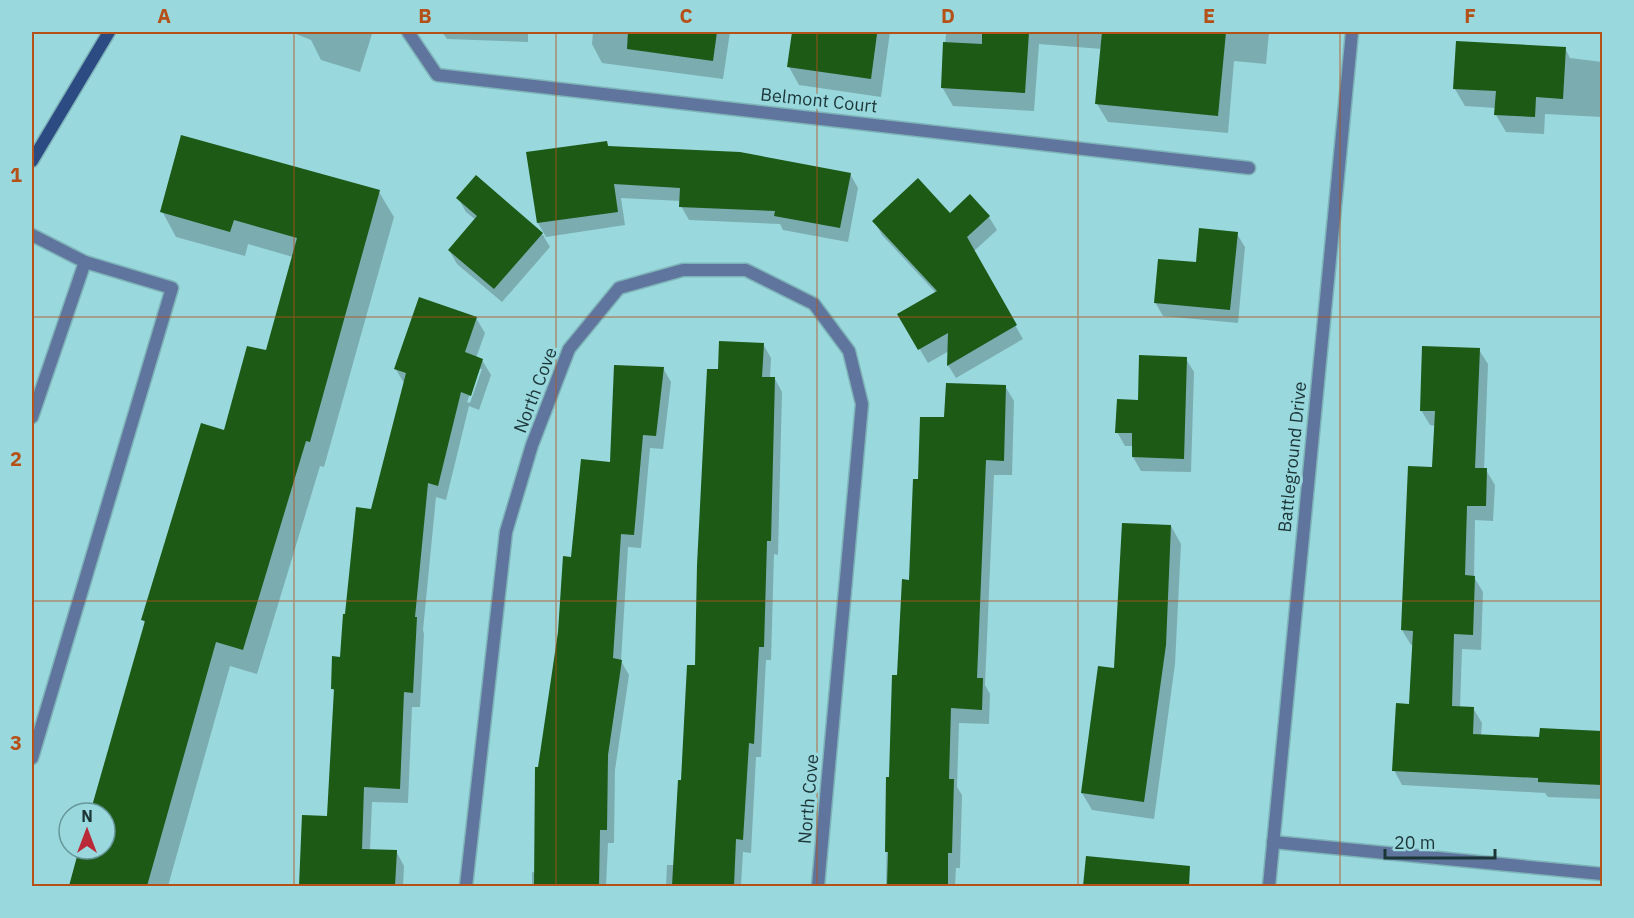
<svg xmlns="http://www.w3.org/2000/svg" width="1634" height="918" viewBox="0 0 1634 918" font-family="'IBM Plex Sans',sans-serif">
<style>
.shadow{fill:#0003;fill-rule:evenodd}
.building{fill:#1c5a15}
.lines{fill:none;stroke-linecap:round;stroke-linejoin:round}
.lane-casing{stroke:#7eb4b9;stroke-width:15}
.street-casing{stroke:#7eb4b9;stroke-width:15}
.secondary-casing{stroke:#7eb4b9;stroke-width:15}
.lane{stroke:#5f759d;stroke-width:12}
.street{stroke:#5f759d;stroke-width:12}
.secondary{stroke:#2c4b83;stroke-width:12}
.grid{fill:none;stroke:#b55017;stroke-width:1.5;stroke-opacity:0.55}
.labels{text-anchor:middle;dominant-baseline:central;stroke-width:6;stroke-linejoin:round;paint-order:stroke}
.street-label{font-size:18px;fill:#1c3638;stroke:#99d8dd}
.neatline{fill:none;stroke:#b55017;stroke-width:2}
.grid-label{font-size:20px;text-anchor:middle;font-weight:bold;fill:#b55017}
</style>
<rect width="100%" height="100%" fill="#99d8dd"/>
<g class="shadow">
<polygon points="291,32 370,32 372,34 360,72 321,60 311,40"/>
<polygon points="442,32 528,32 528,42 447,39"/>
<polygon points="593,32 730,32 723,79 602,63 592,44"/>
<polygon points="794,32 890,32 881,97 799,85 789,67"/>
<polygon points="931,32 1269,32 1266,64 1234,61 1228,133 1108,122 1097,104 1102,49 1039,44 1034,111 953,106 942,87 946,33"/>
<polygon points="1565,48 1570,58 1602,62 1602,117 1545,114 1544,134 1506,132 1496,115 1496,108 1465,106 1455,89"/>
<polygon points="607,143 609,147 850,174 858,188 848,242 783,230 780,224 689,220 681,206 681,201 621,198 625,225 546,237 538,223 528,154"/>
<polygon points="476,177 545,237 544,237 550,247 502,302 457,264 449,250 476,220 466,212 458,198"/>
<polygon points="379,192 394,217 324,467 320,466 257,674 230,666 168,886 70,886 81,849 105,849 105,813 91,813 145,624 143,620 225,432 267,352 293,257 248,244 245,256 176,237 162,211"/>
<polygon points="950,215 989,217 997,230 973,252 1023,339 956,378 948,365 949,351 928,363 899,314 936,293 882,235 874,221"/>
<polygon points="1237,234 1245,247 1238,323 1163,316 1155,302 1197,264"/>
<path d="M 476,318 L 485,333 L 476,358 L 482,360 L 491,375 L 479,410 L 469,406 L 446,500 L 436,497 L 423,630 L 424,634 L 420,707 L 412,707 L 408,803 L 372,802 L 370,850 L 396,851 L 404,866 L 403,886 L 301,886 L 303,816 L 329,817 L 335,693 L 332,688 L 342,658 L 346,615 L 404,383 L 395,368 ZM 479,369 L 482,369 L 470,403 L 467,402 Z"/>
<polygon points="763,344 771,358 770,379 775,379 782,392 778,555 774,554 771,660 766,660 761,757 756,757 751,853 743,852 741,886 666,886 667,865 675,865 696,667 719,371"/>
<polygon points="1479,350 1488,364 1484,470 1486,470 1495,485 1493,521 1475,520 1474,577 1483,592 1481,650 1462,649 1460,708 1473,708 1482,723 1481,736 1541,739 1541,730 1602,733 1602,799 1548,797 1545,793 1402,785 1394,770 1411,705 1414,645 1411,645 1402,630 1434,468 1436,426 1430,425 1421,410"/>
<polygon points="1186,359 1194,372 1191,472 1141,471 1133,457 1133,446 1125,446 1117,432 1139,402"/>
<polygon points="663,368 671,382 663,449 650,448 641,548 628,547 621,661 629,675 615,770 614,843 608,843 606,886 532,886 532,872 536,873 539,769 572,558 611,464"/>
<polygon points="1005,386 1014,401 1012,475 994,475 985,685 990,694 989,724 959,723 957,787 962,795 960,868 956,868 955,886 886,886 888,779 890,779 919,481 946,419"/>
<polygon points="1171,526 1181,544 1175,664 1154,819 1092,810 1082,793 1116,669"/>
<polygon points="1088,857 1149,876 1148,886 1085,886"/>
</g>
<g class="building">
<polygon points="628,32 717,32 713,61 627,49"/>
<polygon points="792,32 859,32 877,34 871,79 787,67"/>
<polygon points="982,32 1029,32 1025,93 941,88 943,42 982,44"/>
<polygon points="1102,32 1226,32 1218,116 1095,104"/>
<polygon points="1456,41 1566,47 1563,99 1536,97 1535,117 1494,115 1496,91 1453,89"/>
<polygon points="181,135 380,190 310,442 306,441 243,650 216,642 147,886 69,886 79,849 105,849 105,813 90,813 145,621 141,620 201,423 224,430 247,346 266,350 297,238 234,220 230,232 160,212"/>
<polygon points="607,141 608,146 740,152 851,173 840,228 774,216 775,211 679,207 680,188 614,184 618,212 537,223 526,152"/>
<polygon points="476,175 543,233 494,289 448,250 477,216 456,198"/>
<polygon points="918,178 950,213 970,194 990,216 967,237 1017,325 947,366 948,333 918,350 897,314 937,291 872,221"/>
<polygon points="1199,228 1238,232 1230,310 1154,303 1158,259 1196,262"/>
<polygon points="419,297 477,317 465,352 483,359 471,396 461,392 438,486 428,483 415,617 417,617 413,693 404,692 400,789 364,787 362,849 397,850 395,886 299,886 302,815 327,816 334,689 331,689 332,656 340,657 343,614 345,614 356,507 371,509 406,373 394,369"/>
<polygon points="719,341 764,343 762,377 775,377 771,541 767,541 764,647 759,647 754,744 749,743 743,840 736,839 734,886 672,886 678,780 681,780 687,665 695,665 697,565 707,369 718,369"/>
<polygon points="1422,346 1480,348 1475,468 1487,468 1486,506 1467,506 1465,575 1475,576 1473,635 1454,634 1452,706 1474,707 1473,734 1539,737 1540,728 1602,731 1602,785 1538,782 1538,778 1392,771 1396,703 1409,704 1413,631 1401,630 1408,466 1432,467 1435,411 1420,411"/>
<polygon points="1139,355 1187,357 1184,459 1132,457 1132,433 1115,433 1117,399 1138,400"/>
<polygon points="614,365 664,367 656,436 643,435 634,535 621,534 613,658 622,660 608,755 607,830 600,830 599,886 534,886 535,767 538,767 558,632 563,556 571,557 581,459 610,462"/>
<polygon points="946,383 1006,385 1004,461 986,460 977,678 983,678 982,710 951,708 949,779 954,779 952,853 948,853 948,886 887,886 888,852 885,852 886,777 889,777 892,675 897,675 902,579 909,580 913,479 918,479 920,417 944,417"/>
<polygon points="1122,523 1171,525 1166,645 1144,802 1081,793 1098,666 1114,668"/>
<polygon points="1086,856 1190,866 1189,886 1083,886"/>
</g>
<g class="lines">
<defs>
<g id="lane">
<polyline points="32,235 85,262 172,288 32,758"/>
<polyline points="32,417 85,262"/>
</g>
<g id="street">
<polyline points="408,32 437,75 1249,168"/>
<polyline points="1273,842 1602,874"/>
<polyline points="466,886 506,532 532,445 569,349 619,288 683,270 746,270 814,304 849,351 862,404 818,886"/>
<polyline points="1269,886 1352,32"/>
</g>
<polyline id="secondary" points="32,161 109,32"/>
</defs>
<use href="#lane" class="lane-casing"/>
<use href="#street" class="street-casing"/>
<use href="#secondary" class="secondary-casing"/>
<use href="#lane" class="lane"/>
<use href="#street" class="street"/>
<use href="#secondary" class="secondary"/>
</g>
<path class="grid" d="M 294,32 L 294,886M 556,32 L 556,886M 817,32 L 817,886M 1078,32 L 1078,886M 1340,32 L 1340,886M 32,317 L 1602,317M 32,601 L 1602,601"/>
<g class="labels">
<g class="street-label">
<text transform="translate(819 100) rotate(6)">Belmont Court</text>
<text transform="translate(535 390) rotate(-69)">North Cove</text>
<text transform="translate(1292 457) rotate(-84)">Battleground Drive</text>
<text transform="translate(808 799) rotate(-85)">North Cove</text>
</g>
</g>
<rect width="1634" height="918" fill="none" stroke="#99d8dd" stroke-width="66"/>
<g transform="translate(87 831)"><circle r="28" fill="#99d8dd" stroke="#67979b" stroke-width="1.5"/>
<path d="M0-4.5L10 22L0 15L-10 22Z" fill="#ba2937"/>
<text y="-9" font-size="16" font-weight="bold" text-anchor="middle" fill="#1c3638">N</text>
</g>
<path d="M1385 849v9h110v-9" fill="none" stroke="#1c3638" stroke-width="3"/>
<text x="1394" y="849" font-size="18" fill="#1c3638" stroke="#99d8dd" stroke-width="4.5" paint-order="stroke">20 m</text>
<rect x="33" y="33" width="1568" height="852" class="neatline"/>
<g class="grid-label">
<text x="164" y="23">A</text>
<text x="425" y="23">B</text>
<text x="686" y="23">C</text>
<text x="948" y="23">D</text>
<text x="1209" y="23">E</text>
<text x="1470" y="23">F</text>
<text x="16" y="182">1</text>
<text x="16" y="466">2</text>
<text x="16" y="750">3</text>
</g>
</svg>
